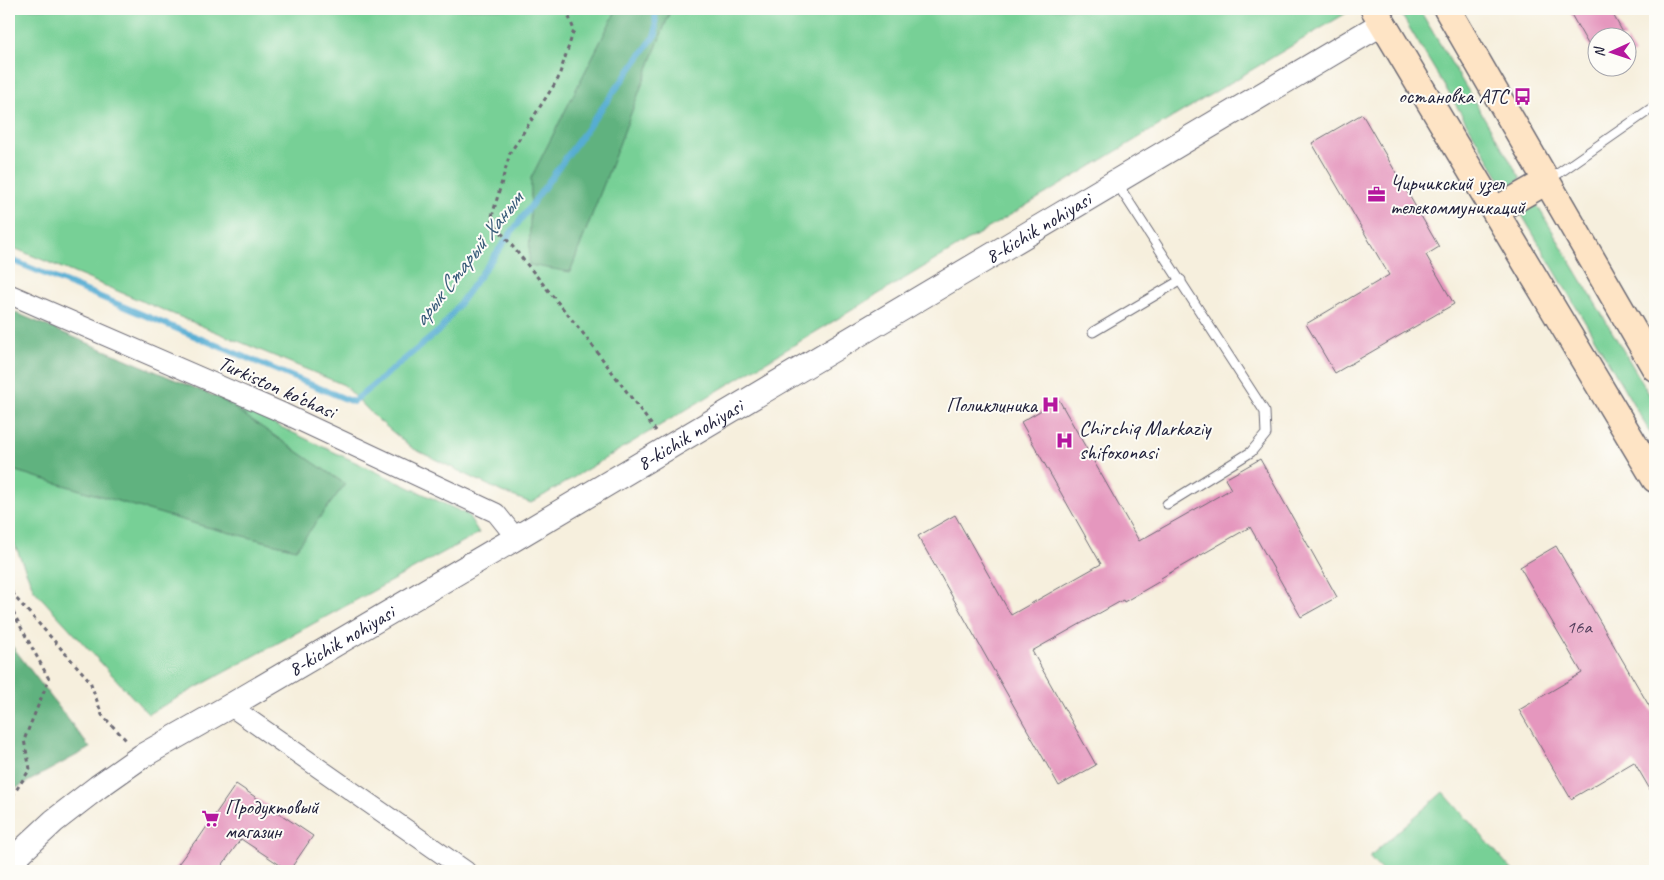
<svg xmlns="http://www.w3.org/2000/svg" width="1664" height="880" viewBox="0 0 1664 880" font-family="Caveat,sans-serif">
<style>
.green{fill:#77d096;stroke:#4c7968}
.forest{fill:#61b27f;stroke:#426a5d}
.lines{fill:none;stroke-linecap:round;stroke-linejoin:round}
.stream{stroke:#56add3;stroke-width:6}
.building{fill:#e597be}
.service-casing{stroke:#6c6a74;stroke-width:11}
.minor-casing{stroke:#6c6a74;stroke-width:21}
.tertiary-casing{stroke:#6c6a74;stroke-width:26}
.secondary-casing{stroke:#6c6a74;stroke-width:29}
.path{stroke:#6c6a74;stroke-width:3;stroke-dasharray:4 4;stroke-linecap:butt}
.service{stroke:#fff;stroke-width:9}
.minor{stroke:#fff;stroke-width:19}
.tertiary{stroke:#fff;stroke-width:24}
.secondary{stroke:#fee4c5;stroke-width:26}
.labels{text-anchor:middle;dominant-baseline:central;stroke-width:4;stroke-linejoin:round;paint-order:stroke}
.number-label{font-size:19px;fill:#533f5c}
.poi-label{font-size:21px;fill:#22223b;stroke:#fdfcf7;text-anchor:start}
.street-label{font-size:21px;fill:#22223b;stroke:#fdfcf7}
.water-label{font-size:22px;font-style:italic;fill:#375a78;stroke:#fdfcf7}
</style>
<rect width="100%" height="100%" fill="#fdfcf7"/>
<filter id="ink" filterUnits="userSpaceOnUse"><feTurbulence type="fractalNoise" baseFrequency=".02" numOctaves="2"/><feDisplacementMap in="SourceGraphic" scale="10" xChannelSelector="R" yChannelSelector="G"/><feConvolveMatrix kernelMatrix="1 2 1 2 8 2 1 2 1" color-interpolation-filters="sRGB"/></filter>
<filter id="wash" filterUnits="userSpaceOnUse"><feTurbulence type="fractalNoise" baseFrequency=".0096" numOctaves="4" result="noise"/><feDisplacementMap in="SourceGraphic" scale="20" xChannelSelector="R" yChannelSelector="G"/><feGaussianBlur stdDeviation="1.12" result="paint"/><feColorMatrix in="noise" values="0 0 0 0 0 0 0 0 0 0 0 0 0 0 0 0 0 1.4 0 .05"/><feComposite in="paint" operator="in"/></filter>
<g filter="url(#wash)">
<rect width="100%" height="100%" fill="#f6efdd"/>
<g class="green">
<polygon points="19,9 617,9 531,178 570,272 671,9 1353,9 531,503 502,492 412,448 376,418 344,385 9,246 9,15"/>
<polygon points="1398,9 1419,9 1521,179 1506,188"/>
<polygon points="1537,205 1655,404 1655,441 1522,215 1528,208"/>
<polygon points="219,398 468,515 479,533 148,714 34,590 9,531 9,469 203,526 296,549 345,484"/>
<polygon points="1443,792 1513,871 1382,871 1369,857"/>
</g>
<g class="forest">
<polygon points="617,9 671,9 570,272 529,265 531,178"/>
<polygon points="9,310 219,398 345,484 296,549 203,526 9,469"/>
<polygon points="9,642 90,748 9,792"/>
</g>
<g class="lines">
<polyline class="stream" points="9,259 353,402 441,329 656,34 655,9"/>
</g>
<g id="blocks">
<g class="building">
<polygon points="1568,9 1610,9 1626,38 1596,38 1596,58"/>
<polygon points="1626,38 1635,53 1626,58"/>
<polygon points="1362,114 1439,247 1426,255 1454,304 1335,373 1306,324 1389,275 1312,143"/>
<polygon points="1059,400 1139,541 1231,489 1225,479 1260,459 1337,597 1301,617 1250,527 1161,578 1162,580 1124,602 1123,600 1032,651 1096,765 1059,786 918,536 955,515 1011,615 1101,564 1021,422"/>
<polygon points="1556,546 1655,716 1655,798 1634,762 1571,799 1519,710 1582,673 1520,567"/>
<polygon points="236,784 313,836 289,871 241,839 218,871 173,871 196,840 197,841"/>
</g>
</g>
</g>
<g filter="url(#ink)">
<use href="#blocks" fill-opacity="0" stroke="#6c6a74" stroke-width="1"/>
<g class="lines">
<defs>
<g id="service">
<polyline points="1549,180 1655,106"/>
<polyline points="1116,182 1265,412 1266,434 1251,452 1167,504"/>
<polyline points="1093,332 1181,280"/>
</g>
<g id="minor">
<polyline points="9,294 283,413 496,513 516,538"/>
<polyline points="230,706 466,871"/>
</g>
<g id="tertiary">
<path id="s1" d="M 9,863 L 54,821 L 98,787 L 142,756 L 230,706 L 516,538 L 1383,23"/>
</g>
<g id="secondary">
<polyline points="1374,9 1655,479"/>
<polyline points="1447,9 1655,368"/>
<polyline points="1496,210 1547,181"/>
</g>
</defs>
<use href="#service" class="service-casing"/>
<use href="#minor" class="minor-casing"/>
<use href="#tertiary" class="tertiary-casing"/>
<use href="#secondary" class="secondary-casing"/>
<g class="path">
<polyline points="566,9 574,30 558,79 510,153 491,220 586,337 656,431"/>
<polyline points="9,585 15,597 90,681 102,715 127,741"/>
<polyline points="9,605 49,679 24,740 30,769 9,801"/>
</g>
<use href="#service" class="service"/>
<use href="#minor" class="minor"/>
<use href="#tertiary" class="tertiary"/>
<use href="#secondary" class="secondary"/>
</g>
</g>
<defs>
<symbol id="bus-bare" viewBox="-9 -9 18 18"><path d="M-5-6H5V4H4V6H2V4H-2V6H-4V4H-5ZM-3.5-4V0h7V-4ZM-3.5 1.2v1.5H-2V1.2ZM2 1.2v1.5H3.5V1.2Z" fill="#b5179e" stroke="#fdfcf7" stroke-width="2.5" paint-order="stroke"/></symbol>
<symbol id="office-bare" viewBox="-9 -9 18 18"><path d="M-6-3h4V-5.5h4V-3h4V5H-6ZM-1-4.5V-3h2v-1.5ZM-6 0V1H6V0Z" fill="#b5179e" stroke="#fdfcf7" stroke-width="2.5" paint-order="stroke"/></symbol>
<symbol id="hospital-bare" viewBox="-9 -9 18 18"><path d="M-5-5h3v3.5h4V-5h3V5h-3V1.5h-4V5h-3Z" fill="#b5179e" stroke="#fdfcf7" stroke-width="2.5" paint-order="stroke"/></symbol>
<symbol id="supermarket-bare" viewBox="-9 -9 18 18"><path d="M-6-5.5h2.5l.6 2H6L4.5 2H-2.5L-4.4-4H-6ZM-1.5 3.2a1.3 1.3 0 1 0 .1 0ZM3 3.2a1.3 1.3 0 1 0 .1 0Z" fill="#b5179e" stroke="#fdfcf7" stroke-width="2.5" paint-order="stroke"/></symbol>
</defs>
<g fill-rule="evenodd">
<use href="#bus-bare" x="1510" y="84" width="25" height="25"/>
<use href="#office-bare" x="1364" y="182" width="25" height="25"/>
<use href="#hospital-bare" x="1038" y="392" width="25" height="25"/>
<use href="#hospital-bare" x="1052" y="428" width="25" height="25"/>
<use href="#supermarket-bare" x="198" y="806" width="25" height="25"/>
</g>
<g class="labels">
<g class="number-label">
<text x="1579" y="627">16a</text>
</g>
<g class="poi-label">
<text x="1508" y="96" text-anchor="end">остановка АТС</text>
<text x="1390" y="183">Чирчикский узел<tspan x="1390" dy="24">телекоммуникаций</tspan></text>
<text x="1037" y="405" text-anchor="end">Поликлиника</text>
<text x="1079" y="428">Chirchiq Markaziy<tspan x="1079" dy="24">shifoxonasi</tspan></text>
<text x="225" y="807">Продуктовый<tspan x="225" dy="24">магазин</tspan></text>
</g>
<g class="street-label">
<text stroke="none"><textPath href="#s1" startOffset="1211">8-kichik nohiyasi</textPath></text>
<text transform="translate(277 387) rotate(24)">Turkiston ko‘chasi</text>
<text stroke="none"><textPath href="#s1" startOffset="806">8-kichik nohiyasi</textPath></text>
<text stroke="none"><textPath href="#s1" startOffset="401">8-kichik nohiyasi</textPath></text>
</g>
<g class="water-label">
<text transform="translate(468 259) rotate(-52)">арык Старый Ханым</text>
</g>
</g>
<rect width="1664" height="880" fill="none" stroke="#fdfcf7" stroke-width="30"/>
<g transform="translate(1612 52) rotate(267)"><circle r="24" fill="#fdfcf7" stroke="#a5a5ac"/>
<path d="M0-4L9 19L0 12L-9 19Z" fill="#b5179e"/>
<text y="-8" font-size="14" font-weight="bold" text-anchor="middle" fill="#22223b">N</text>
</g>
</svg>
